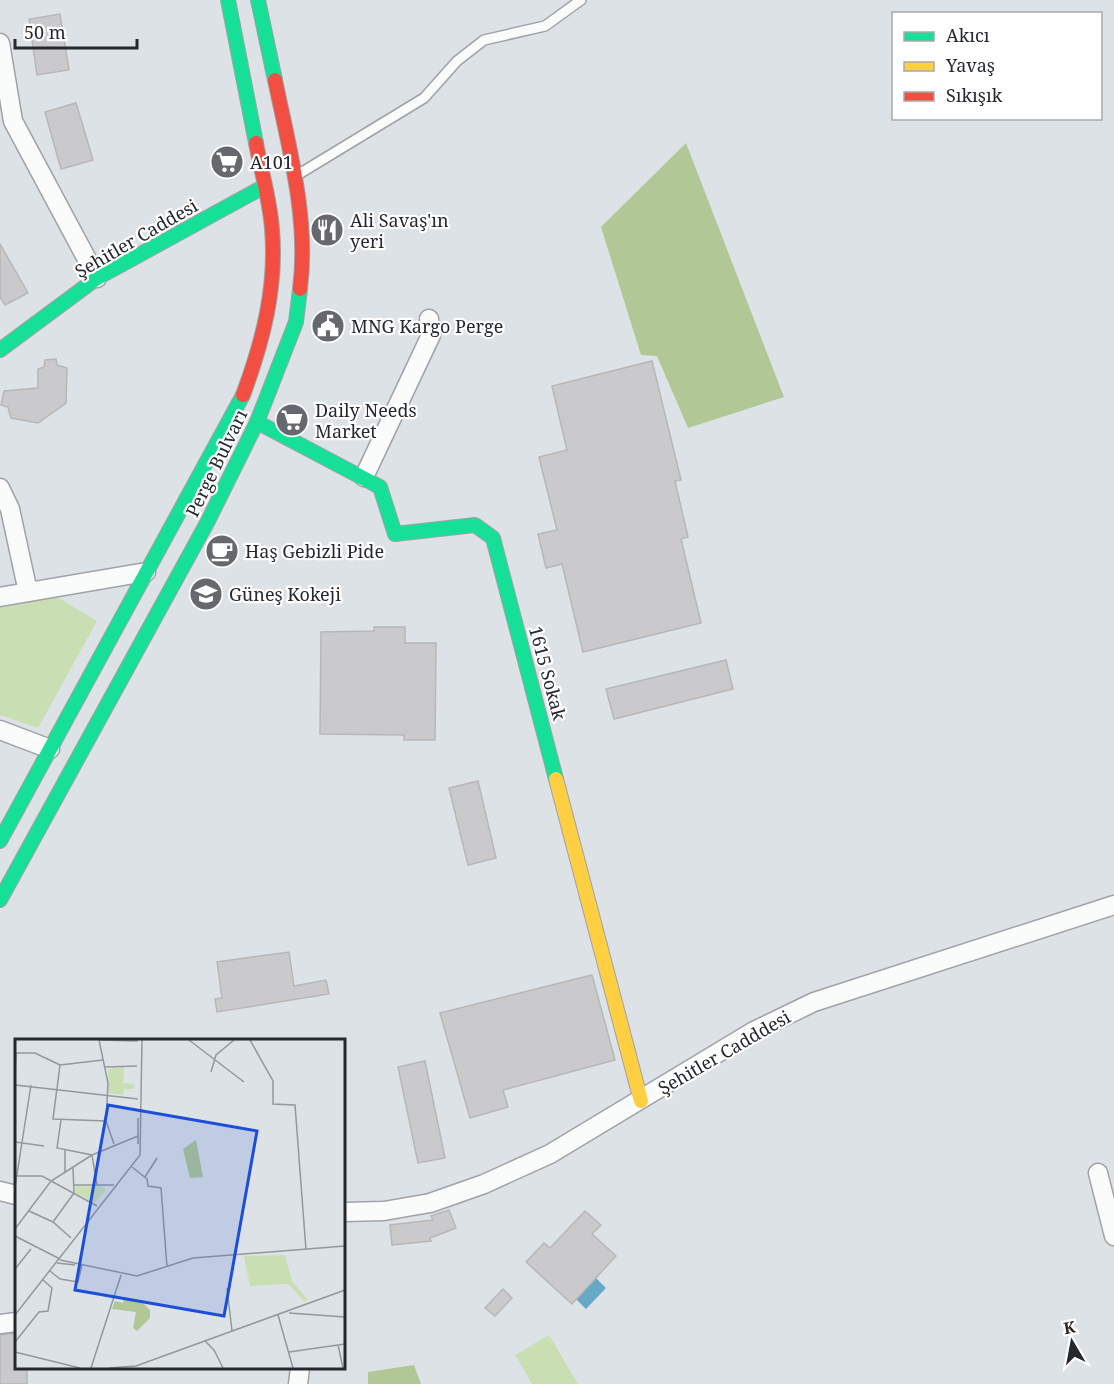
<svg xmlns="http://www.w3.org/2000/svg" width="1114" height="1384" viewBox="0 0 1114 1384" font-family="'Noto Serif',serif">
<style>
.green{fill:#cadeb4}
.forest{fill:#b2c796}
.water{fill:#66a9c4}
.building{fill:#cacacc;stroke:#b7b7b8;stroke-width:1.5}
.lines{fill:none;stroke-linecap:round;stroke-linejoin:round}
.lane-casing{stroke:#9fa2a6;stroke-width:12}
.street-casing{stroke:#9fa2a6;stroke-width:21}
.fast-casing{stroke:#9fa2a6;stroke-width:16}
.slow-casing{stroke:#9fa2a6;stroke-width:16}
.jam-casing{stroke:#9fa2a6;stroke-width:16}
.lane{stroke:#fafbfb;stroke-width:9}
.street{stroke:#fafbfb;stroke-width:18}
.fast{stroke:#16e098;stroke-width:14}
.slow{stroke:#ffcf43;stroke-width:14}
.jam{stroke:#f24e42;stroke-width:14}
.labels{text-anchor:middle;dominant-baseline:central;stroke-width:4.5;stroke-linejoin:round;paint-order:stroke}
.poi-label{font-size:18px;fill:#25282c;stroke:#fff;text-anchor:start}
.street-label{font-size:18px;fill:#25282c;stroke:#fff}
.inset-road{fill:none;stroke:#93989c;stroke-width:1.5}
.view{fill:#1d4ed8;fill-opacity:0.15;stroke:#1d4ed8;stroke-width:3}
.inset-edge{fill:none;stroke:#25282c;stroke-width:3}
</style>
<rect width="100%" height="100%" fill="#dde2e7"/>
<g class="green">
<polygon points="57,597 97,621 38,728 0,715 0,607"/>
<polygon points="549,1335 578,1384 532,1384 515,1355"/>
</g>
<g class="forest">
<polygon points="686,143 784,397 688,428 657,356 641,355 601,227"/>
<polygon points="414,1365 421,1384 368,1384 368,1372"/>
</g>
<polygon class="water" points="596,1278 606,1288 586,1309 576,1299 583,1292 580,1289"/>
<g class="building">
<polygon points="60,14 69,70 37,75 29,19"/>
<polygon points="76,103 93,160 61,169 45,112"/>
<polygon points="0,244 28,293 5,305 0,297"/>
<polygon points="56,359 57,365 67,368 66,403 38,423 11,418 8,407 1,405 4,391 38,388 38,369 44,367 45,360"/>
<polygon points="652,361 681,480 675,481 688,537 681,539 701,623 583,652 562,564 546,568 538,534 557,530 539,457 567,450 552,386"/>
<polygon points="374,627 405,627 405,643 436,643 435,740 404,740 404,735 320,734 321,632 374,631"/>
<polygon points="726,660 733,689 614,719 606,689"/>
<polygon points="478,781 496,858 468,865 449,788"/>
<polygon points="289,952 294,986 326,980 329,994 217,1012 215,999 222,998 217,962"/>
<polygon points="592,975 615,1060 503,1090 508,1107 470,1118 440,1013"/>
<polygon points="425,1061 445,1158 418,1163 398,1067"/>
<polygon points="449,1210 456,1228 430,1238 431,1241 392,1245 390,1225 433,1220 431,1216"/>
<polygon points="585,1211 601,1225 592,1234 616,1256 572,1304 526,1262 544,1243 550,1248"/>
<polygon points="503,1289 512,1298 495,1316 485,1308"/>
<polygon points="16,1333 16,1368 27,1368 27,1384 0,1384 0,1335"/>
</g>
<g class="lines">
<defs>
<polyline id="lane" points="299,174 424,98 457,61 484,40 545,26 581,0"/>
<g id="street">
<polyline points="0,43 13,121 97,278"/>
<polyline points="364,477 431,335 429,319"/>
<polyline points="0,488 10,509 28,592"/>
<polyline points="0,597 146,572"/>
<polyline points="0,730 50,749"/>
<polyline points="1098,1173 1114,1236"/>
<polyline points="0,1191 16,1195"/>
<polyline points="344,1212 384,1211 430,1203 484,1184 550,1154 754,1031 814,1002 1114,905"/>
<polyline points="0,1324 16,1322"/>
<polyline points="298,1384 300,1368"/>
</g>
<g id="fast">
<polyline points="228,0 256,143"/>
<polyline points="258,0 275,80"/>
<polyline points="0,350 97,278 265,186"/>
<polyline points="257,422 380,487 395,534 475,525 493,538 556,779"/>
<polyline points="0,841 243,395"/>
<polyline points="0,900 208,521 257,422 296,322 300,289"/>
</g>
<polyline id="slow" points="556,779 641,1101"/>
<g id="jam">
<path d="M 275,80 C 289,148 309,219 300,289"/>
<path d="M 243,395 C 263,341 277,287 272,229 C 270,200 261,171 256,143"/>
</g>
</defs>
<use href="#lane" class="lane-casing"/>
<use href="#street" class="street-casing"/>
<use href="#fast" class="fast-casing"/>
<use href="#slow" class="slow-casing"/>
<use href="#jam" class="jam-casing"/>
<use href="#lane" class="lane"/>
<use href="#street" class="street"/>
<use href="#fast" class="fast"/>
<use href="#slow" class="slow"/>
<use href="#jam" class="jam"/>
</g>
<defs>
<symbol id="supermarket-disc" viewBox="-11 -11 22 22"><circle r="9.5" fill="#65696d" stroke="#fff"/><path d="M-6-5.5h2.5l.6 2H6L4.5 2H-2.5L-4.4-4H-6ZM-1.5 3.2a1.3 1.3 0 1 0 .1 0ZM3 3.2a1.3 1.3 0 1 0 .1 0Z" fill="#fff"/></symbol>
<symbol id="restaurant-disc" viewBox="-11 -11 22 22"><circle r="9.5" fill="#65696d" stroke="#fff"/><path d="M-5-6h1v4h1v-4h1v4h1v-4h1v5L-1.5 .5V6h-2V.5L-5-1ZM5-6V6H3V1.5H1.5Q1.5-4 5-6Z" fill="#fff"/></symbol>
<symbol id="civic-disc" viewBox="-11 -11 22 22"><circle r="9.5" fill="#65696d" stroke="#fff"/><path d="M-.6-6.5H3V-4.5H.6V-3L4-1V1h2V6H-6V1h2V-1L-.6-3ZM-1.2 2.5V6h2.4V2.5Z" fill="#fff"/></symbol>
<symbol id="cafe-disc" viewBox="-11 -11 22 22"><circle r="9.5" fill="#65696d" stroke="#fff"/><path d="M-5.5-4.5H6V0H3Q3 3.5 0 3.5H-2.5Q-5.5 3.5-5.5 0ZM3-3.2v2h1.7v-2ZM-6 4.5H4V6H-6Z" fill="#fff"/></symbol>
<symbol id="school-disc" viewBox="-11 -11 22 22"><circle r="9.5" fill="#65696d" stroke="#fff"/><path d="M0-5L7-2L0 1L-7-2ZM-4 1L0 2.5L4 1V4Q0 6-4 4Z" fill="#fff"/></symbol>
</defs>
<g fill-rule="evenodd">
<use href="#supermarket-disc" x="208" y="143" width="38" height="38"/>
<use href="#restaurant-disc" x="308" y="211" width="38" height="38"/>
<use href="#civic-disc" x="309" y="307" width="38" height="38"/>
<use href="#supermarket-disc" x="273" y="401" width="38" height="38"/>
<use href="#cafe-disc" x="203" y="532" width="38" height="38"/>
<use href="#school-disc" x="187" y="575" width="38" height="38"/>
</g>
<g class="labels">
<g class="poi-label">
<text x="250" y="162">A101</text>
<text x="350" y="220">Ali Savaş'ın<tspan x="350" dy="21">yeri</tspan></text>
<text x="351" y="326">MNG Kargo Perge</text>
<text x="315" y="410">Daily Needs<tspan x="315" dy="21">Market</tspan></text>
<text x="245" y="551">Haş Gebizli Pide</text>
<text x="229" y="594">Güneş Kokeji</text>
</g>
<g class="street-label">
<text transform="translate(136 238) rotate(-30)">Şehitler Caddesi</text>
<text transform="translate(216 463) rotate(-64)">Perge Bulvarı</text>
<text transform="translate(548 673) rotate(75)">1615 Sokak</text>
<text transform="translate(724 1052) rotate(-30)">Şehitler Cadddesi</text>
</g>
</g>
<g transform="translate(15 1039)">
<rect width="330" height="330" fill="#dde2e7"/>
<path d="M 109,28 L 108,44 L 119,45 L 119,50 L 109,50 L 108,56 L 94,54 L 93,30 ZM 60,147 L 86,147 L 91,151 L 80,164 L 61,154 ZM 270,216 L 277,242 L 293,261 L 289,262 L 273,245 L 235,247 L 229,217 Z" fill="#cadeb4"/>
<path d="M 181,101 L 188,138 L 175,139 L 168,110 ZM 109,258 L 128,264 L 135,271 L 135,279 L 122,292 L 118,289 L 121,273 L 97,270 L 100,262 L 108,264 Z" fill="#b2c796"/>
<path class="inset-road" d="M 84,1 L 93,44 L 91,82 L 99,105M 85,1 L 123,2M 174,1 L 229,43M 235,1 L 258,42 L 258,65 L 280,66 L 291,211M 0,14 L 20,14 L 45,26M 45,26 L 38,80 L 91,82M 45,26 L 88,21M 90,28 L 122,27M 196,33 L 201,16 L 219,1M 0,35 L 1,14M 0,46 L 123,60M 123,79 L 123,105M 46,81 L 42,109 L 77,116 L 82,146M 0,103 L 29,107M 117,128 L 132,140 L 133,147 L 146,149 L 152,228M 50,134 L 50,110M 0,137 L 27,137 L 82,167M 130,138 L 142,119M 59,146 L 99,146M 0,148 L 16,46M 14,172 L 38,183 L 56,199M 38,183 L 59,154 L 58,129M 0,190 L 36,142 L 77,116 L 123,97M 0,197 L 45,220M 45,221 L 122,237 L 178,219 L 330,207M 42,224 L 60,226M 0,230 L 16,210M 35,232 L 45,240 L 63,243 L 67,226M 212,249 L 217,292M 274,274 L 330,278M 0,276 L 125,116 L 127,1M 263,276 L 278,329M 190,302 L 199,311 L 208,329M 0,303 L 24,273 L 33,272 L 37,249 L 28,241M 323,306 L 328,329M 0,313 L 65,329M 274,313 L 330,305M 76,329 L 106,236M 94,329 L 121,327 L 330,251"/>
<path class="view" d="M 93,66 L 242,92 L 209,277 L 60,251 Z"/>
<rect width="330" height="330" class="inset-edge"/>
</g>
<rect x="892" y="12" width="210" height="108" fill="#ffffff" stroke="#a8a9ab" stroke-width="1.5"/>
<rect x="904" y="32" width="30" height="9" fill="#16e098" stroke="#a8a9ab" stroke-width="1.5"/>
<text x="946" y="42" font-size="18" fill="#25282c">Akıcı</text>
<rect x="904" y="62" width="30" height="9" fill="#ffcf43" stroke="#a8a9ab" stroke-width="1.5"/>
<text x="946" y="72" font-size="18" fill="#25282c">Yavaş</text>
<rect x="904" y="92" width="30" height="9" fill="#f24e42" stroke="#a8a9ab" stroke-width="1.5"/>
<text x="946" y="102" font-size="18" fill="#25282c">Sıkışık</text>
<g transform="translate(1072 1342) rotate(350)" stroke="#ffffff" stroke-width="4.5" paint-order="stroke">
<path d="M0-4.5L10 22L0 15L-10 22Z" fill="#25282c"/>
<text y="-9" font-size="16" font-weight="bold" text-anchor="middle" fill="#25282c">K</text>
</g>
<path d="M15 39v9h122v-9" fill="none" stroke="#25282c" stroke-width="3"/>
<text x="24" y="39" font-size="18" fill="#25282c" stroke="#ffffff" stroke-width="4.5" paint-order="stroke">50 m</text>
</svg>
